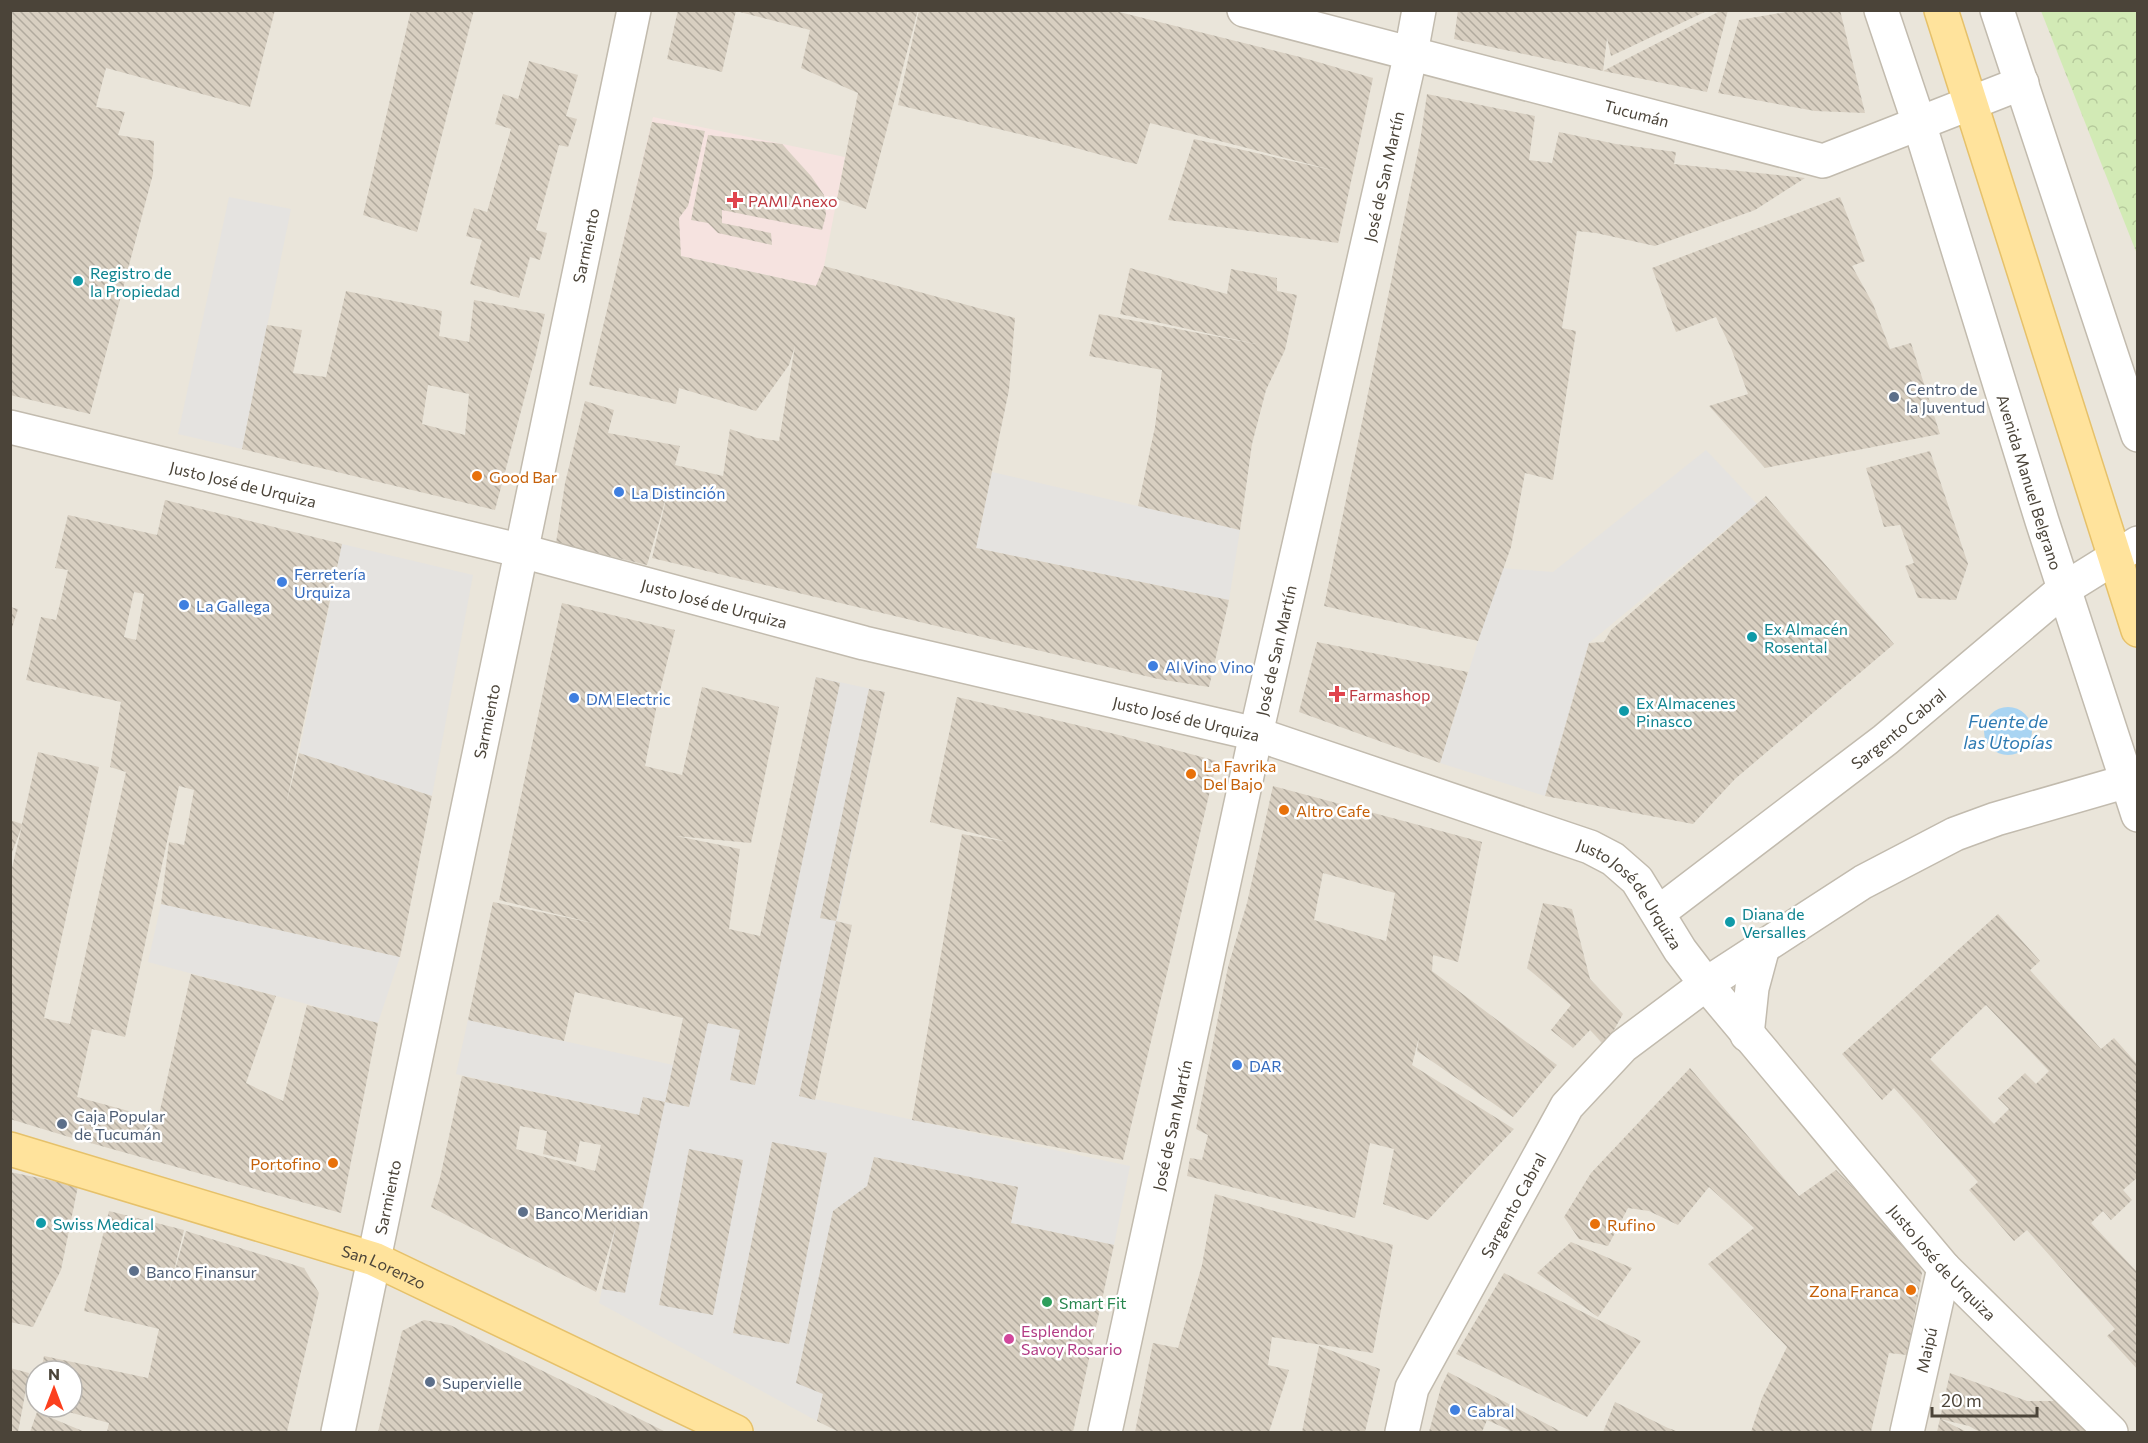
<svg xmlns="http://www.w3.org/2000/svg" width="2148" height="1443" viewBox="0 0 2148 1443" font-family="Commissioner,sans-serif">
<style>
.residential{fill:#eae5da;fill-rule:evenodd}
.medical{fill:#f6e3e0}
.forest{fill:url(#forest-crowns)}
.parking{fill:#e5e3e0}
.water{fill:#a9d4f2}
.building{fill:url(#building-back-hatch);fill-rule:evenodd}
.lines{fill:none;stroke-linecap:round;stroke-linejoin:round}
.minor-casing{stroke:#c2bbae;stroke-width:36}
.major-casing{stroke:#e6c16a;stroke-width:36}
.minor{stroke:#fff;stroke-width:33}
.major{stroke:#ffe39c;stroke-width:33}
.health-dot{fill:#e0444e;stroke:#fff;stroke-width:2}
.culture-dot{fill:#0f9aa8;stroke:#fff;stroke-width:2}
.service-dot{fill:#5c6f8a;stroke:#fff;stroke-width:2}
.food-dot{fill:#e8710a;stroke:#fff;stroke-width:2}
.shop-dot{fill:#3f7fe0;stroke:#fff;stroke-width:2}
.leisure-dot{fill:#2e9e5b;stroke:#fff;stroke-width:2}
.hotel-dot{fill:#d1479c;stroke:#fff;stroke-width:2}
.labels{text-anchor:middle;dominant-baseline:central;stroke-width:5;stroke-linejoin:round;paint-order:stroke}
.street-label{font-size:16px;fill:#4b4439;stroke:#fff}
.health-label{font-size:16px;fill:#be3a42;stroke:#fff;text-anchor:start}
.culture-label{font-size:16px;fill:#0d838f;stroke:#fff;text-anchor:start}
.service-label{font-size:16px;fill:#4e5e75;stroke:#fff;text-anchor:start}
.food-label{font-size:16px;fill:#c56008;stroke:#fff;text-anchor:start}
.shop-label{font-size:16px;fill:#366cbe;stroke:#fff;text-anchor:start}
.leisure-label{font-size:16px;fill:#27864d;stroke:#fff;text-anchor:start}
.hotel-label{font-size:16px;fill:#b23c85;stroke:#fff;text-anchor:start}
.water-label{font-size:18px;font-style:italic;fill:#2e7ab2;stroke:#fff}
</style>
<defs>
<pattern id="forest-crowns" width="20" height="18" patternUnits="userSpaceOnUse" patternTransform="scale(1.5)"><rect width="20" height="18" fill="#d2eab5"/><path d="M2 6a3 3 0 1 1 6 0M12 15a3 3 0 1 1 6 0" fill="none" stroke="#b6ca9c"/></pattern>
<pattern id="building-back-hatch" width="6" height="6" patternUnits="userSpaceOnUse" patternTransform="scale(1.5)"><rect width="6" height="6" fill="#d8cfc1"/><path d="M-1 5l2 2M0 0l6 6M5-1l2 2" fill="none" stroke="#b1aa9e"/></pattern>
</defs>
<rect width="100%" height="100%" fill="#f6f3ec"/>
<path class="residential" d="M 10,11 L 2137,11 L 2137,1432 L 11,1432 ZM 36,1371 L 72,1371 L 72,1407 L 36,1407 Z"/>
<polygon class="medical" points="653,117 845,157 820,287 623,243"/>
<polygon class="forest" points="2041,11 2137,11 2137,254"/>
<g class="parking">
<polygon points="229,197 291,209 242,449 178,434"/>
<polygon points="1706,450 1757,504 1589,643 1545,796 1440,763 1501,568 1553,572"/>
<polygon points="992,472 1240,530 1229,600 976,548"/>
<polygon points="342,544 473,575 432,796 299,753"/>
<polygon points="816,677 885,692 837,921 852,925 815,1099 1130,1166 1114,1245 1011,1223 1018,1187 874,1157 817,1421 599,1303 639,1115 456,1074 468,1020 673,1065 683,1018 740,1030"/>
<polygon points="161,904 400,957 378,1023 148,962"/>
</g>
<circle class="water" cx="2008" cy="731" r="24"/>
<g class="building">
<polygon points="10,10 275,10 250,107 106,68 96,107 125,112 118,135 154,141 153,174 90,414 10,395"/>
<polygon points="411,10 474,10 417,232 363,215"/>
<polygon points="678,10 918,10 866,209 837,199 858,93 801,68 810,30 736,11 722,72 667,59"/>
<polygon points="919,10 1111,10 1304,58 1373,78 1338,243 1168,220 1194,139 1336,171 1150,123 1137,164 1127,162 1061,144 898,105"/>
<polygon points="1458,10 1709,10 1611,56 1607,38 1603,71 1454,39"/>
<polygon points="1722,10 1728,10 1707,92 1603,71"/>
<polygon points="1798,10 1840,10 1865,113 1815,111 1718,93 1739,20"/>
<polygon points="529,61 578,75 566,116 577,119 568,147 559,145 536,230 547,233 540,260 530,257 519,298 470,284 482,240 466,236 474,208 487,212 511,129 495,124 503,94 518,99"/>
<polygon points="1427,94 1535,116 1529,160 1552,163 1559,132 1616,144 1676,152 1674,164 1805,178 1755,210 1655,246 1596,233 1577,231 1562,328 1576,331 1553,480 1525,473 1511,547 1478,641 1324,606 1420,142"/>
<polygon points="652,122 705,131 688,206 679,218 681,256 816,286 824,266 1015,318 1009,390 976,548 1229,600 1209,687 1158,679 652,558 669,487 647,565 556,543 565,483 585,401 614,410 608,433 680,446 675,465 723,476 730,429 757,438 779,441 795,346 789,365 756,411 679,388 676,404 589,385"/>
<polygon points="708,135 782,144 811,176 824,195 826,215 822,230 722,210 722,223 771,233 772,245 718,233 708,223 691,220"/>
<polygon points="1840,197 1865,261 1852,266 1873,304 1890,349 1911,343 1940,434 1765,468 1709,406 1748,394 1731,348 1716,317 1676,332 1652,268"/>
<polygon points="1130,268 1227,294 1231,269 1277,278 1277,291 1297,295 1285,350 1266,390 1252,444 1240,530 1138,506 1155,427 1162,370 1089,356 1099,314 1256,344 1120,314"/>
<path d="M 346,291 L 442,311 L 439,336 L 469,342 L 474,300 L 545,314 L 536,354 L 495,510 L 242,449 L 267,325 L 302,330 L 293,373 L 326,377 ZM 428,385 L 469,394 L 465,435 L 422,424 Z"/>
<polygon points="1930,451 1968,564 1956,600 1918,598 1905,566 1914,563 1900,525 1884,527 1866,468"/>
<polygon points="1766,496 1894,644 1735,779 1693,824 1545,796 1589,643 1604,642 1611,630"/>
<path d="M 165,500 L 342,544 L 286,805 L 299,753 L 432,796 L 400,957 L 161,904 L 169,842 L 184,845 L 194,790 L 179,786 L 125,1037 L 92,1029 L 77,1097 L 158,1119 L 191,974 L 276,996 L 246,1083 L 283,1101 L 307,1005 L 378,1023 L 341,1213 L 69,1137 L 10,1119 L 10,876 L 22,826 L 10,858 L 10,820 L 22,824 L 38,752 L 99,767 L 44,1018 L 70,1024 L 126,772 L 110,767 L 121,702 L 26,680 L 41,617 L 56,620 L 68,570 L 55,568 L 68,515 L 157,535 ZM 134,592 L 144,594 L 136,640 L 124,637 Z"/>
<polygon points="562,603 675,630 658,699 645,766 682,775 702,687 779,707 751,843 676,836 740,849 729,929 760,936 816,677 840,683 755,1085 730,1080 740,1030 708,1023 689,1107 665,1102 683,1018 575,992 564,1041 468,1020 493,902 597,924 499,900"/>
<polygon points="10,607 18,609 11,631 10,631"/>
<polygon points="1317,642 1468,672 1440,763 1299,712"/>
<polygon points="869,689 885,692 836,921 820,918"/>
<polygon points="957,697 1115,734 1217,761 1123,1160 912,1120 962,834 1008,842 930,822"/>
<path d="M 1273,786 L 1482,842 L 1458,962 L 1433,955 L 1432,971 L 1557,1065 L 1513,1117 L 1417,1051 L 1419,1037 L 1412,1065 L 1514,1129 L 1428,1220 L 1383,1204 L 1394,1149 L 1370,1143 L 1355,1218 L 1187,1176 L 1190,1158 L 1202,1160 L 1208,1135 L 1196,1129 L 1228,967 L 1247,903 ZM 1323,873 L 1395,893 L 1386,941 L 1314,920 Z"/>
<polygon points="1543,903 1572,909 1590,979 1623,1014 1605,1046 1590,1030 1573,1048 1551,1030 1571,1005 1527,968"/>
<path d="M 1998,914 L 2040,961 L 2030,970 L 2101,1049 L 2114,1038 L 2138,1065 L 2138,1177 L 2123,1190 L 2132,1200 L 2111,1220 L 2103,1211 L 2091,1223 L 2138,1273 L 2138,1370 L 2107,1336 L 2115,1329 L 2027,1230 L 2014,1241 L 1969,1190 L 1978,1182 L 1894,1088 L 1882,1100 L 1842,1054 ZM 1986,1005 L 2049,1071 L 2036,1084 L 2025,1073 L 1998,1098 L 2009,1109 L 1994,1124 L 1930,1059 Z"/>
<polygon points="836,921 852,925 815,1100 799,1096"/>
<polygon points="1690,1068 1799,1196 1836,1170 1912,1247 1922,1273 1907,1355 1889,1353 1871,1432 1751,1432 1762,1398 1787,1347 1708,1264 1754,1228 1709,1187 1678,1225 1649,1211 1628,1208 1608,1246 1579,1239 1564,1217 1591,1173"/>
<path d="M 462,1076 L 639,1115 L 643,1097 L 665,1102 L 625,1293 L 602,1289 L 616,1226 L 596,1292 L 431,1207 L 440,1178 ZM 520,1126 L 547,1131 L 543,1154 L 576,1162 L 580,1141 L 601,1145 L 595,1171 L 516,1149 Z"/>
<polygon points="772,1142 827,1153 789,1344 733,1333"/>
<polygon points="689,1149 743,1160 713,1315 659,1305"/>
<polygon points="874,1157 1018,1187 1011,1223 1114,1245 1073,1432 839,1432 817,1421 823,1394 796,1383 833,1211 867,1186"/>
<polygon points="10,1172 78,1186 61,1270 33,1327 10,1322"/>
<polygon points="1215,1194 1393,1245 1373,1353 1272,1337 1268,1365 1289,1370 1269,1432 1135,1432 1153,1343 1178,1348 1202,1265"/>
<polygon points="109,1211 184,1230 168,1295 186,1231 304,1268 319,1293 287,1432 107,1432 109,1423 54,1408 72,1407 72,1371 41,1371 44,1356 148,1378 159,1329 84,1311"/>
<polygon points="1571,1242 1632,1268 1598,1317 1537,1273"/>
<polygon points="1504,1273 1641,1341 1587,1417 1456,1354"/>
<polygon points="424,1320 450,1325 666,1432 378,1432 402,1331"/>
<polygon points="1319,1346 1380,1369 1365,1432 1302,1432"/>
<polygon points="10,1368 29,1373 18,1432 10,1432"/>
<polygon points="1448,1372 1562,1432 1508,1432 1509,1430 1487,1420 1482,1432 1429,1432 1441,1387"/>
<polygon points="1950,1373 2027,1401 2057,1401 2087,1432 1980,1432 1969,1426 1940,1419 1967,1432 1937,1432"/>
<polygon points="1615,1402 1668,1428 1679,1432 1603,1432"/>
<polygon points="37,1412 85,1432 30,1432"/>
</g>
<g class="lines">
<defs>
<g id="minor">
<path id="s1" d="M 1244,10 L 1823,161 L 2022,83"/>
<path id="s2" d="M 1881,10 L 1919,123 L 2042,521 L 2138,815"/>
<polyline points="1997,10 2138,435"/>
<path id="s3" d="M 10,427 L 522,551 L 864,643 L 1256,734 L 1590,847 L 1613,859 L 1637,880 L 1680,950 L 1706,984 L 1944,1268 L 2111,1432"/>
<path id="s4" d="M 1658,913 L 1885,740 L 2064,589 L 2138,543"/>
<polyline points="1747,1035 1752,988 1763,947"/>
<path id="s5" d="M 338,1432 L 634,10"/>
<path id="s6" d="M 1105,1432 L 1256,734 L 1411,53 L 1419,10"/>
<path id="s7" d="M 1402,1432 L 1412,1388 L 1567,1106 L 1623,1046 L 1706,984 L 1863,882 L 1955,834 L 1996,819 L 2138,778"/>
<path id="s8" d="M 1907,1432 L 1944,1268"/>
</g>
<g id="major">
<polyline points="1941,10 2138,630"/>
<path id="s9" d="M 10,1149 L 374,1259 L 736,1432"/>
</g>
</defs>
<use href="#minor" class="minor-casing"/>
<use href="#major" class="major-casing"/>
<use href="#minor" class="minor"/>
<use href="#major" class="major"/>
</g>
<g class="health-dot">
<path d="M732 191h6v6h6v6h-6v6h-6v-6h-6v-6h6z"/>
<path d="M1334 685h6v6h6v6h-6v6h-6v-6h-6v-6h6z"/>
</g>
<g class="culture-dot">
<circle cx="78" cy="281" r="6"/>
<circle cx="1752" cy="637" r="6"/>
<circle cx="1624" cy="711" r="6"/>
<circle cx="1730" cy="922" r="6"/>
<circle cx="41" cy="1223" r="6"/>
</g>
<g class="service-dot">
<circle cx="1894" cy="397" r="6"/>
<circle cx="62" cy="1124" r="6"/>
<circle cx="523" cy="1212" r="6"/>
<circle cx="134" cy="1271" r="6"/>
<circle cx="430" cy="1382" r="6"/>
</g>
<g class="food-dot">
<circle cx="477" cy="476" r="6"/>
<circle cx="1191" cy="774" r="6"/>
<circle cx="1284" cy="810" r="6"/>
<circle cx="333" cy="1163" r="6"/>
<circle cx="1595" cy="1224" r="6"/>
<circle cx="1911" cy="1290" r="6"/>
</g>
<g class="shop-dot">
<circle cx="619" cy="492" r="6"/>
<circle cx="282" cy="582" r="6"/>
<circle cx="184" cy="605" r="6"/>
<circle cx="1153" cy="666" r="6"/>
<circle cx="574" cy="698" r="6"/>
<circle cx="1237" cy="1065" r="6"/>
<circle cx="1455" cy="1410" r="6"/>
</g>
<circle class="leisure-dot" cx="1047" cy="1302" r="6"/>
<circle class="hotel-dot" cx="1009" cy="1339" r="6"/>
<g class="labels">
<g class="street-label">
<text stroke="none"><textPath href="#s1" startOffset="406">Tucumán</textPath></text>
<text stroke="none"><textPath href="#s6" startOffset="1286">José de San Martín</textPath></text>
<text stroke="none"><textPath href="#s5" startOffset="1212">Sarmiento</textPath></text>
<text stroke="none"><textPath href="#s2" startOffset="495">Avenida Manuel Belgrano</textPath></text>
<text stroke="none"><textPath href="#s3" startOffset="240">Justo José de Urquiza</textPath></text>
<text stroke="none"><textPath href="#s3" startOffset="726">Justo José de Urquiza</textPath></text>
<text stroke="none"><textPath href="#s6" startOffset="800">José de San Martín</textPath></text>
<text stroke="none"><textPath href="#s3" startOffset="1212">Justo José de Urquiza</textPath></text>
<text stroke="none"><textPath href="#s5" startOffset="726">Sarmiento</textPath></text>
<text stroke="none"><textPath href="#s4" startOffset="303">Sargento Cabral</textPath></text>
<text stroke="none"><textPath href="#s3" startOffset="1698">Justo José de Urquiza</textPath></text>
<text stroke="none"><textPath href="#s6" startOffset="314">José de San Martín</textPath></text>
<text stroke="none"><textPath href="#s5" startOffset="240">Sarmiento</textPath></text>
<text stroke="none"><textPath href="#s7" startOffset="254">Sargento Cabral</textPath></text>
<text stroke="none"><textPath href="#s3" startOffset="2184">Justo José de Urquiza</textPath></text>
<text stroke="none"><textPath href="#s9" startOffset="392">San Lorenzo</textPath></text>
<text stroke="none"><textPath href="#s8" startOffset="84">Maipú</textPath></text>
</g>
<g class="health-label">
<text x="748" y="200">PAMI Anexo</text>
<text x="1349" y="694">Farmashop</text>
</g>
<g class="culture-label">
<text x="90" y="272">Registro de<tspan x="90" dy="18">la Propiedad</tspan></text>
<text x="1764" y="628">Ex Almacén<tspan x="1764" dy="18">Rosental</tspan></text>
<text x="1636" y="702">Ex Almacenes<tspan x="1636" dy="18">Pinasco</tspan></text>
<text x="1742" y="913">Diana de<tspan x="1742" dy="18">Versalles</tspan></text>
<text x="53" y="1223">Swiss Medical</text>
</g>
<g class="service-label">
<text x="1906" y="388">Centro de<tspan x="1906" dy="18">la Juventud</tspan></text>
<text x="74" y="1115">Caja Popular<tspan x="74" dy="18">de Tucumán</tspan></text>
<text x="535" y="1212">Banco Meridian</text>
<text x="146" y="1271">Banco Finansur</text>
<text x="442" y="1382">Supervielle</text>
</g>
<g class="food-label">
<text x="489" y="476">Good Bar</text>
<text x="1203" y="765">La Favrika<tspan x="1203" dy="18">Del Bajo</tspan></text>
<text x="1296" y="810">Altro Cafe</text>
<text x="321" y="1163" text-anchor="end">Portofino</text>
<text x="1607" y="1224">Rufino</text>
<text x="1899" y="1290" text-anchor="end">Zona Franca</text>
</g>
<g class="shop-label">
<text x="631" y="492">La Distinción</text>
<text x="294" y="573">Ferretería<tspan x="294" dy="18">Urquiza</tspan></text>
<text x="196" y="605">La Gallega</text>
<text x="1165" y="666">Al Vino Vino</text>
<text x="586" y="698">DM Electric</text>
<text x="1249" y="1065">DAR</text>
<text x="1467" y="1410">Cabral</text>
</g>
<g class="leisure-label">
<text x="1059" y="1302">Smart Fit</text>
</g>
<g class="hotel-label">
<text x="1021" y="1330">Esplendor<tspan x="1021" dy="18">Savoy Rosario</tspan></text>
</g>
<g class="water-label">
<text x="2008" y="721">Fuente de<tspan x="2008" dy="21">las Utopías</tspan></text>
</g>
</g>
<rect width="2148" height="1443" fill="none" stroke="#4b4439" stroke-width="24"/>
<g transform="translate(54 1389)"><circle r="28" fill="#ffffff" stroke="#b7b4b0" stroke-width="1.5"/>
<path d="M0-4.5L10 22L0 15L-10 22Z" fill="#fc3f1d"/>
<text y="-9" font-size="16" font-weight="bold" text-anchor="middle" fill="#4b4439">N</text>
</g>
<path d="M1932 1407v9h105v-9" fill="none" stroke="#4b4439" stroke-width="3"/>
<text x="1941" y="1407" font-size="18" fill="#4b4439" stroke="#ffffff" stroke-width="4.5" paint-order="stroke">20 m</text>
</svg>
